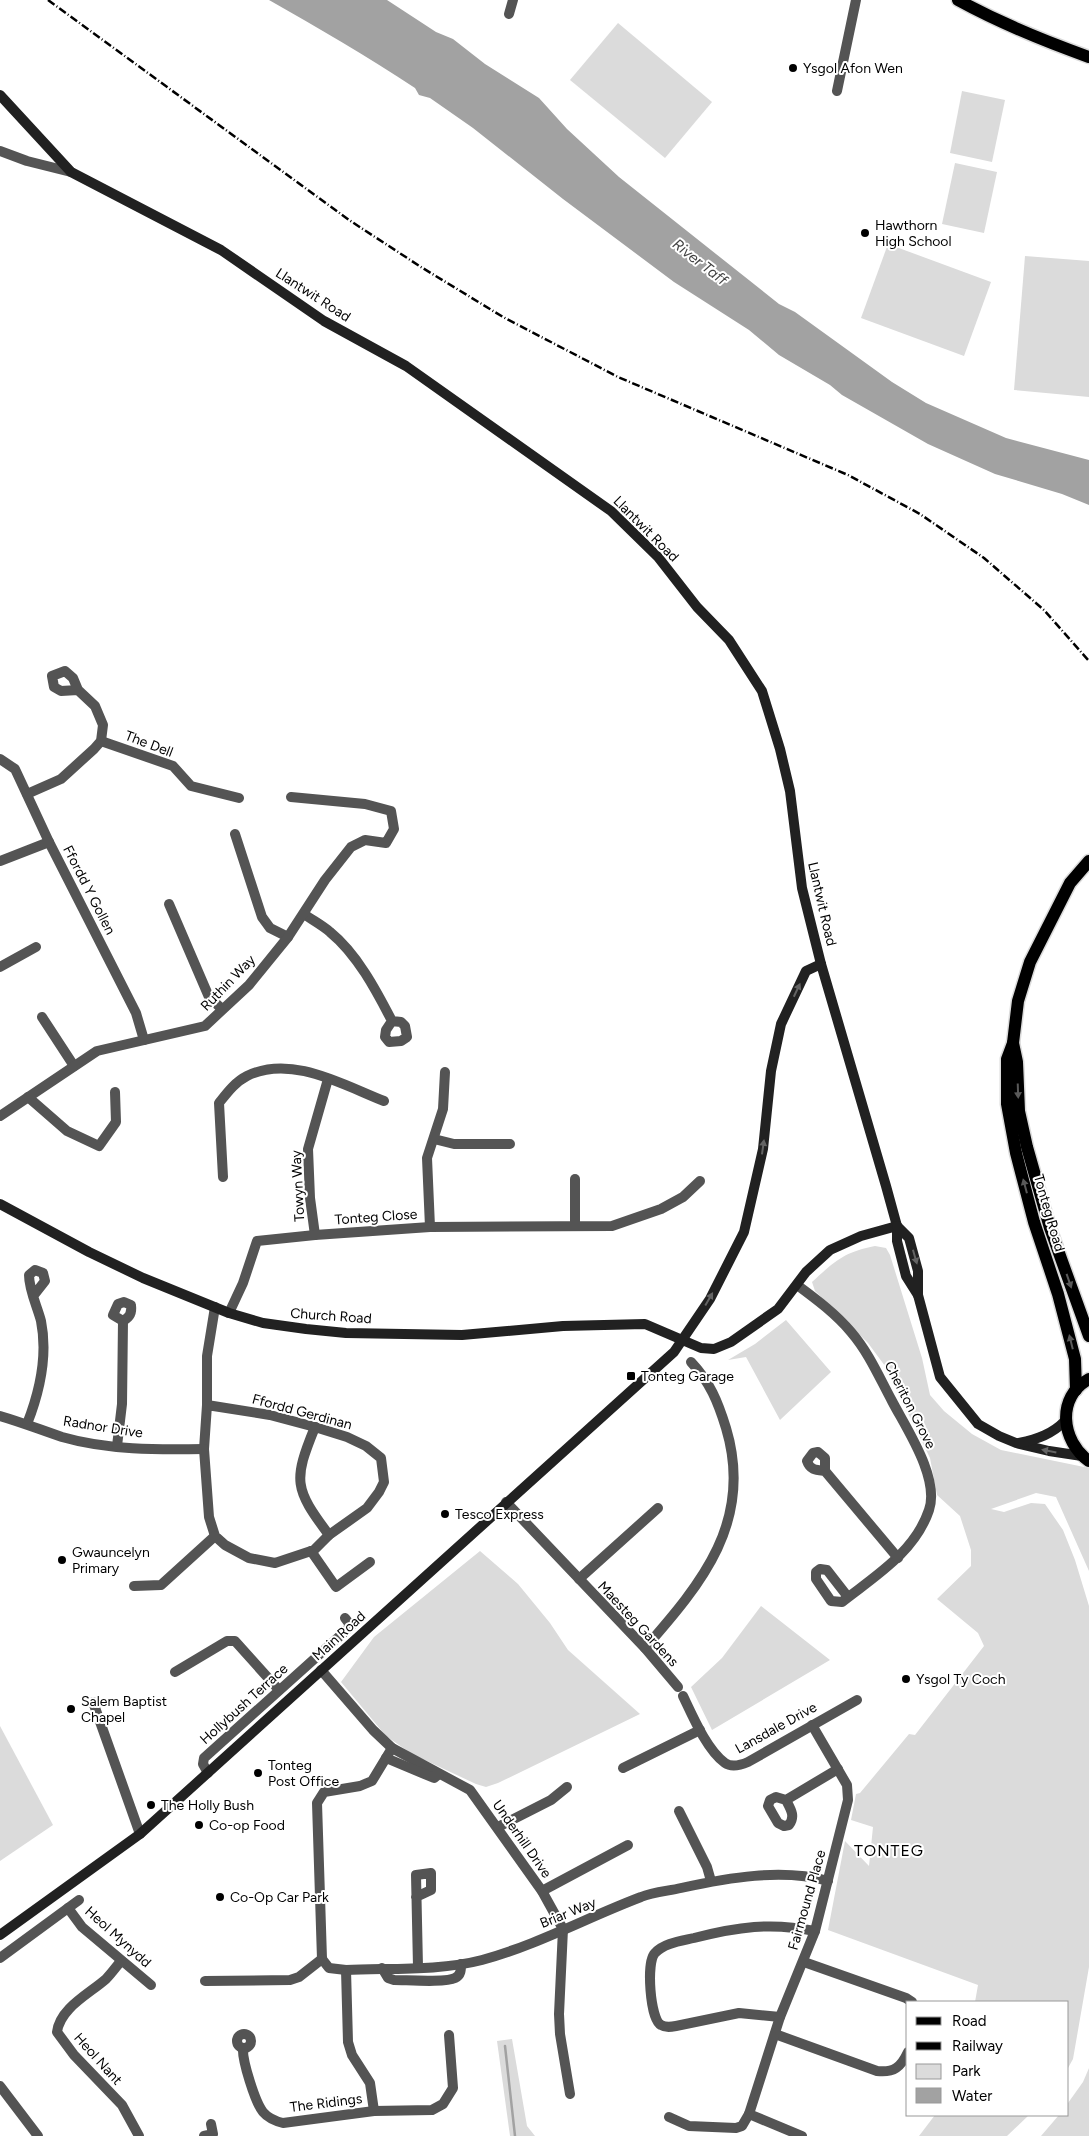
<svg xmlns="http://www.w3.org/2000/svg" width="1089" height="2136" viewBox="0 0 1089 2136" font-family="Figtree,sans-serif">
<style>
.green{fill:#dbdbdb}
.water{fill:#a2a2a2}
.lines{fill:none;stroke-linecap:round;stroke-linejoin:round}
.stream{stroke:#a2a2a2;stroke-width:2.5}
.primary-casing{stroke:#dbdbdb;stroke-width:15}
.street{stroke:#545454;stroke-width:10}
.secondary{stroke:#212121;stroke-width:10}
.primary{stroke:#000;stroke-width:12}
.rail{stroke:#000;stroke-width:2.5;stroke-dasharray:8 2.5 1 2.5;stroke-linecap:butt}
.oneway{fill:#646464}
.oneway2{fill:#595959}
.poi-dot{fill:#000;stroke:#fff;stroke-width:2}
.labels{text-anchor:middle;dominant-baseline:central;stroke-width:4;stroke-linejoin:round;paint-order:stroke}
.poi-label{font-size:14px;fill:#000;stroke:#fff;text-anchor:start}
.street-label{font-size:14px;fill:#000;stroke:#fff}
.water-label{font-size:15px;font-style:italic;fill:#434343;stroke:#fff}
.quarter-label{font-size:16px;letter-spacing:1px;fill:#000;stroke:#fff}
</style>
<rect width="100%" height="100%" fill="#fff"/>
<g class="green">
<polygon points="618,23 712,102 665,158 570,80"/>
<polygon points="962,91 1005,100 992,162 950,153"/>
<polygon points="955,163 997,172 984,233 942,224"/>
<polygon points="888,244 991,282 964,356 861,318"/>
<polygon points="1025,256 1089,261 1089,397 1014,390"/>
<path d="M 875,1246 L 886,1248 L 890,1255 L 922,1358 L 930,1395 L 944,1411 L 972,1434 L 1001,1450 L 1089,1468 L 1089,1571 L 1056,1497 L 1036,1493 L 991,1509 L 1004,1512 L 1031,1503 L 1045,1504 L 1063,1530 L 1075,1560 L 1089,1606 L 1089,1967 L 1073,2059 L 1068,2068 L 1068,2002 L 975,2002 L 978,1985 L 828,1930 L 845,1841 L 869,1866 L 873,1827 L 851,1820 L 856,1794 L 860,1793 L 909,1734 L 915,1735 L 984,1646 L 978,1633 L 937,1599 L 971,1566 L 971,1550 L 960,1516 L 937,1495 L 930,1458 L 885,1366 L 868,1343 L 815,1291 L 812,1282 C 835,1261 844,1252 875,1246 Z"/>
<polygon points="786,1320 831,1372 780,1420 746,1357 728,1360 755,1344"/>
<polygon points="480,1551 518,1584 550,1623 568,1650 640,1714 498,1783 486,1787 476,1784 412,1754 386,1736 341,1682 374,1637"/>
<polygon points="761,1606 830,1660 712,1730 691,1687 722,1658"/>
<polygon points="0,1726 53,1825 0,1861"/>
<polygon points="512,2039 527,2126 535,2136 510,2136 497,2041"/>
<polygon points="1089,2068 1089,2136 1041,2136 1059,2115 1068,2115 1068,2103 1083,2082"/>
<polygon points="935,2115 1029,2115 1007,2136 919,2136"/>
</g>
<path class="water" d="M 269,0 L 387,0 L 436,32 L 453,39 L 485,64 L 539,98 L 567,129 L 619,177 L 779,304 L 795,312 L 892,382 L 926,403 L 1006,438 L 1089,460 L 1089,505 L 1062,494 L 995,474 L 928,444 L 842,395 L 830,385 L 779,355 L 749,330 L 674,282 L 563,199 L 473,128 L 430,98 L 419,95 L 415,88 C 367,56 318,28 269,0 Z"/>
<g class="lines">
<polyline class="stream" points="505,2046 515,2136"/>
<defs>
<g id="primary">
<path d="M 958,0 C 1000,23 1044,41 1089,57"/>
<polyline points="1013,1043 1017,1062 1019,1111 1027,1147 1050,1228 1089,1336"/>
<path d="M 1089,1379 C 1056,1397 1061,1441 1089,1461"/>
<polyline points="1076,1390 1075,1359 1058,1294 1034,1222 1016,1153 1007,1104 1007,1059 1013,1043 1018,1001 1030,962 1070,883 1089,861"/>
</g>
</defs>
<use href="#primary" class="primary-casing"/>
<g class="street">
<polyline points="509,14 513,0"/>
<polyline points="837,91 856,0"/>
<polyline points="0,151 27,161 71,172"/>
<polyline points="101,741 173,766 191,786 239,798"/>
<polyline points="0,759 15,769 49,842 136,1013 144,1040"/>
<polyline points="27,794 61,779 94,749 101,741 103,725 95,706 78,690 73,678 65,671 52,676 54,687 61,691 78,690"/>
<polyline points="235,834 262,917 270,928 288,937"/>
<polyline points="0,861 49,842"/>
<polyline points="169,904 209,997 222,1009"/>
<path d="M 304,914 C 312,920 322,925 330,932 C 357,954 376,990 392,1021 L 401,1022 L 405,1026 L 407,1037 L 401,1041 L 389,1042 L 385,1037 L 386,1030 L 392,1021"/>
<polyline points="0,967 36,947"/>
<polyline points="42,1017 74,1066"/>
<polyline points="28,1097 67,1131 99,1146 116,1122 115,1092"/>
<polyline points="0,1116 97,1051 205,1026 249,985 288,937 325,880 351,847 365,840 386,843 394,829 391,811 365,804 291,797"/>
<polyline points="434,1139 454,1144 510,1144"/>
<path d="M 223,1177 L 219,1103 C 227,1093 235,1082 247,1076 C 291,1054 343,1085 384,1101"/>
<polyline points="575,1225 575,1179"/>
<polyline points="430,1227 427,1158 443,1109 445,1072"/>
<polyline points="315,1235 310,1198 308,1149 328,1079"/>
<path d="M 797,1285 C 816,1299 836,1314 851,1332 C 869,1353 879,1377 892,1401 C 906,1428 940,1478 929,1510 C 915,1552 875,1576 842,1602 L 831,1601 L 816,1579 L 816,1572 L 820,1569 L 827,1570 L 848,1597"/>
<polyline points="229,1313 243,1283 257,1241 315,1235 430,1227 612,1226 661,1209 683,1197 700,1181"/>
<polyline points="207,1405 270,1415 315,1427 347,1437 366,1446 381,1458 384,1482 379,1492 367,1508 329,1535 314,1550 275,1563 249,1558 225,1545 215,1536 209,1517 204,1449 207,1405 207,1356 215,1307"/>
<path d="M 0,1416 C 21,1422 41,1430 62,1437 C 107,1450 158,1450 204,1449"/>
<path d="M 27,1424 C 40,1391 48,1356 41,1321 C 37,1306 29,1290 29,1275 L 35,1270 L 43,1273 L 45,1281 L 34,1295"/>
<path d="M 315,1427 C 293,1481 294,1488 329,1535"/>
<path d="M 117,1446 L 122,1404 L 123,1321 L 113,1315 L 118,1304 L 124,1302 L 131,1305 C 132,1313 130,1317 123,1321"/>
<path d="M 825,1471 L 825,1458 L 818,1452 L 813,1453 L 807,1461 C 810,1470 816,1470 825,1471 L 898,1558"/>
<polyline points="506,1502 645,1648 678,1687"/>
<polyline points="311,1551 336,1587 370,1562"/>
<polyline points="579,1579 658,1508"/>
<polyline points="134,1586 161,1585 215,1536"/>
<path d="M 645,1648 C 702,1583 754,1521 726,1428 C 718,1402 710,1382 691,1362"/>
<polyline points="321,1670 373,1730 392,1748 470,1790 542,1891 563,1929 559,2014 560,2034 570,2094"/>
<polyline points="175,1672 227,1641 235,1641 279,1690"/>
<path d="M 683,1696 C 693,1717 707,1750 725,1763 C 732,1768 741,1765 748,1762 L 857,1700"/>
<polyline points="93,1702 140,1834"/>
<polyline points="386,1758 434,1778 439,1774"/>
<polyline points="623,1768 700,1730"/>
<polyline points="208,1773 203,1764 204,1758 351,1626 345,1618"/>
<path d="M 786,1800 C 790,1808 796,1816 789,1825 L 784,1826 L 778,1823 L 768,1806 L 770,1800 L 776,1797 L 786,1800 L 838,1769"/>
<polyline points="679,1811 707,1867 711,1881"/>
<polyline points="498,1827 551,1800 567,1787"/>
<polyline points="542,1891 628,1845"/>
<polyline points="416,1897 431,1890 431,1873 416,1875 418,1967"/>
<polyline points="68,1908 82,1927 151,1985"/>
<polyline points="0,1958 79,1900"/>
<path d="M 322,1959 L 329,1968 L 346,1970 C 389,1968 440,1971 482,1960 C 537,1945 588,1917 641,1897 C 653,1892 668,1891 681,1888 C 727,1878 782,1868 828,1881"/>
<polyline points="322,1959 317,1803 324,1792 360,1786 372,1781 392,1748"/>
<path d="M 121,1961 C 116,1967 111,1974 106,1979 C 89,1994 60,2008 57,2032 L 74,2055 L 122,2105 L 139,2136"/>
<polyline points="804,1962 906,1998 912,2002"/>
<path d="M 382,1968 L 388,1978 L 394,1980 C 407,1980 445,1983 455,1978 C 461,1975 461,1970 461,1964"/>
<polyline points="346,1970 348,2042 352,2055 370,2083 374,2111"/>
<polyline points="205,1981 290,1980 299,1977 322,1959"/>
<path d="M 780,2017 L 739,2013 L 676,2026 C 671,2027 666,2028 661,2025 C 650,2019 646,1962 655,1953 C 664,1943 681,1941 694,1938 C 737,1927 771,1922 815,1931"/>
<circle cx="244" cy="2041" r="7"/>
<path d="M 775,2034 L 877,2071 C 894,2073 901,2067 908,2052"/>
<path d="M 243,2048 C 242,2060 255,2102 263,2112 C 268,2118 275,2121 283,2123 L 374,2111 L 432,2110 L 443,2104 L 453,2088 L 449,2035"/>
<polyline points="0,2086 38,2136"/>
<polyline points="749,2114 802,2136"/>
<polyline points="669,2117 689,2126 736,2128 742,2126 749,2114 780,2017 815,1931 848,1800 847,1785 812,1725"/>
<polyline points="204,2136 213,2134 211,2124"/>
</g>
<g class="secondary">
<polyline points="0,95 71,172 221,250 324,321 406,366 611,511 658,557 697,607 729,640 762,691 780,749 790,791 802,888 821,964 886,1186 897,1226 897,1241 906,1276 918,1295"/>
<polyline points="0,1204 89,1252 143,1278 229,1313 263,1323 306,1329 346,1333 462,1335 563,1326 645,1324 701,1348 714,1349 731,1342 778,1309 806,1272 830,1250 861,1236 897,1226"/>
<polyline points="897,1226 909,1238 918,1271 918,1295 940,1377 978,1424 999,1436 1016,1443 1049,1451 1082,1456"/>
<path d="M 1019,1443 C 1038,1439 1052,1434 1065,1421"/>
<polyline points="0,1935 140,1834 674,1352 710,1299 744,1232 763,1149 771,1071 781,1024 806,971 821,964"/>
</g>
<use href="#primary" class="primary"/>
<polyline class="rail" points="48,0 349,220 421,267 503,317 618,377 848,475 920,514 984,558 1044,610 1089,661"/>
</g>
<defs><path id="oneway-solid" d="M-6-.8H1V-3.2L6.5 0L1 3.2V.8H-6Z" transform="scale(1.25)"/></defs>
<g class="oneway">
<use href="#oneway-solid" transform="translate(797 990) rotate(-65)"/>
<use href="#oneway-solid" transform="translate(763 1147) rotate(-82)"/>
<use href="#oneway-solid" transform="translate(915 1257) rotate(74)"/>
<use href="#oneway-solid" transform="translate(709 1299) rotate(-60)"/>
<use href="#oneway-solid" transform="translate(1049 1451) rotate(-169)"/>
</g>
<g class="oneway2">
<use href="#oneway-solid" transform="translate(1018 1091) rotate(88)"/>
<use href="#oneway-solid" transform="translate(1025 1186) rotate(-105)"/>
<use href="#oneway-solid" transform="translate(1069 1281) rotate(71)"/>
<use href="#oneway-solid" transform="translate(1071 1342) rotate(-104)"/>
</g>
<g class="poi-dot">
<circle cx="793" cy="68" r="5"/>
<circle cx="865" cy="233" r="5"/>
<rect x="626" y="1371" width="10" height="10" rx="2.5"/>
<circle cx="445" cy="1514" r="5"/>
<circle cx="62" cy="1560" r="5"/>
<circle cx="906" cy="1679" r="5"/>
<circle cx="71" cy="1709" r="5"/>
<circle cx="258" cy="1773" r="5"/>
<circle cx="151" cy="1805" r="5"/>
<circle cx="199" cy="1825" r="5"/>
<circle cx="220" cy="1897" r="5"/>
</g>
<g class="labels">
<g class="poi-label">
<text x="803" y="68">Ysgol Afon Wen</text>
<text x="875" y="225">Hawthorn<tspan x="875" dy="16">High School</tspan></text>
<text x="641" y="1376">Tonteg Garage</text>
<text x="455" y="1514">Tesco Express</text>
<text x="72" y="1552">Gwauncelyn<tspan x="72" dy="16">Primary</tspan></text>
<text x="916" y="1679">Ysgol Ty Coch</text>
<text x="81" y="1701">Salem Baptist<tspan x="81" dy="16">Chapel</tspan></text>
<text x="268" y="1765">Tonteg<tspan x="268" dy="16">Post Office</tspan></text>
<text x="161" y="1805">The Holly Bush</text>
<text x="209" y="1825">Co-op Food</text>
<text x="230" y="1897">Co-Op Car Park</text>
</g>
<g class="street-label">
<text transform="translate(313 295) rotate(33)">Llantwit Road</text>
<text transform="translate(646 529) rotate(45)">Llantwit Road</text>
<text transform="translate(149 744) rotate(21)">The Dell</text>
<text transform="translate(89 890) rotate(63)">Ffordd Y Gollen</text>
<text transform="translate(822 904) rotate(77)">Llantwit Road</text>
<text transform="translate(228 983) rotate(-46)">Ruthin Way</text>
<text transform="translate(298 1186) rotate(-93)">Towyn Way</text>
<text transform="translate(1049 1213) rotate(74)">Tonteg Road</text>
<text transform="translate(376 1217) rotate(-4)">Tonteg Close</text>
<text transform="translate(331 1316) rotate(4)">Church Road</text>
<text transform="translate(910 1405) rotate(63)">Cheriton Grove</text>
<text transform="translate(302 1412) rotate(15)">Ffordd Gerdinan</text>
<text transform="translate(103 1427) rotate(9)">Radnor Drive</text>
<text transform="translate(638 1624) rotate(47)">Maesteg Gardens</text>
<text transform="translate(339 1636) rotate(-42)">Main Road</text>
<text transform="translate(244 1704) rotate(-42)">Hollybush Terrace</text>
<text transform="translate(776 1728) rotate(-29)">Lansdale Drive</text>
<text transform="translate(522 1839) rotate(55)">Underhill Drive</text>
<text transform="translate(807 1900) rotate(-74)">Fairmound Place</text>
<text transform="translate(568 1913) rotate(-22)">Briar Way</text>
<text transform="translate(118 1937) rotate(42)">Heol Mynydd</text>
<text transform="translate(98 2059) rotate(48)">Heol Nant</text>
<text transform="translate(326 2103) rotate(-7)">The Ridings</text>
</g>
<g class="water-label">
<text transform="translate(700 262) rotate(38)">River Taff</text>
</g>
<g class="quarter-label">
<text x="889" y="1850">TONTEG</text>
</g>
</g>
<rect x="906" y="2001" width="162" height="115" fill="#ffffff" stroke="#999999"/>
<rect x="916" y="2017" width="25" height="8" fill="#000000" stroke="#999999"/>
<text x="952" y="2026" font-size="15" fill="#000000">Road</text>
<rect x="916" y="2042" width="25" height="8" fill="#000000" stroke="#999999"/>
<text x="952" y="2051" font-size="15" fill="#000000">Railway</text>
<rect x="916" y="2064" width="25" height="15" fill="#dbdbdb" stroke="#999999"/>
<text x="952" y="2076" font-size="15" fill="#000000">Park</text>
<rect x="916" y="2088" width="25" height="15" fill="#a2a2a2" stroke="#999999"/>
<text x="952" y="2101" font-size="15" fill="#000000">Water</text>
</svg>
